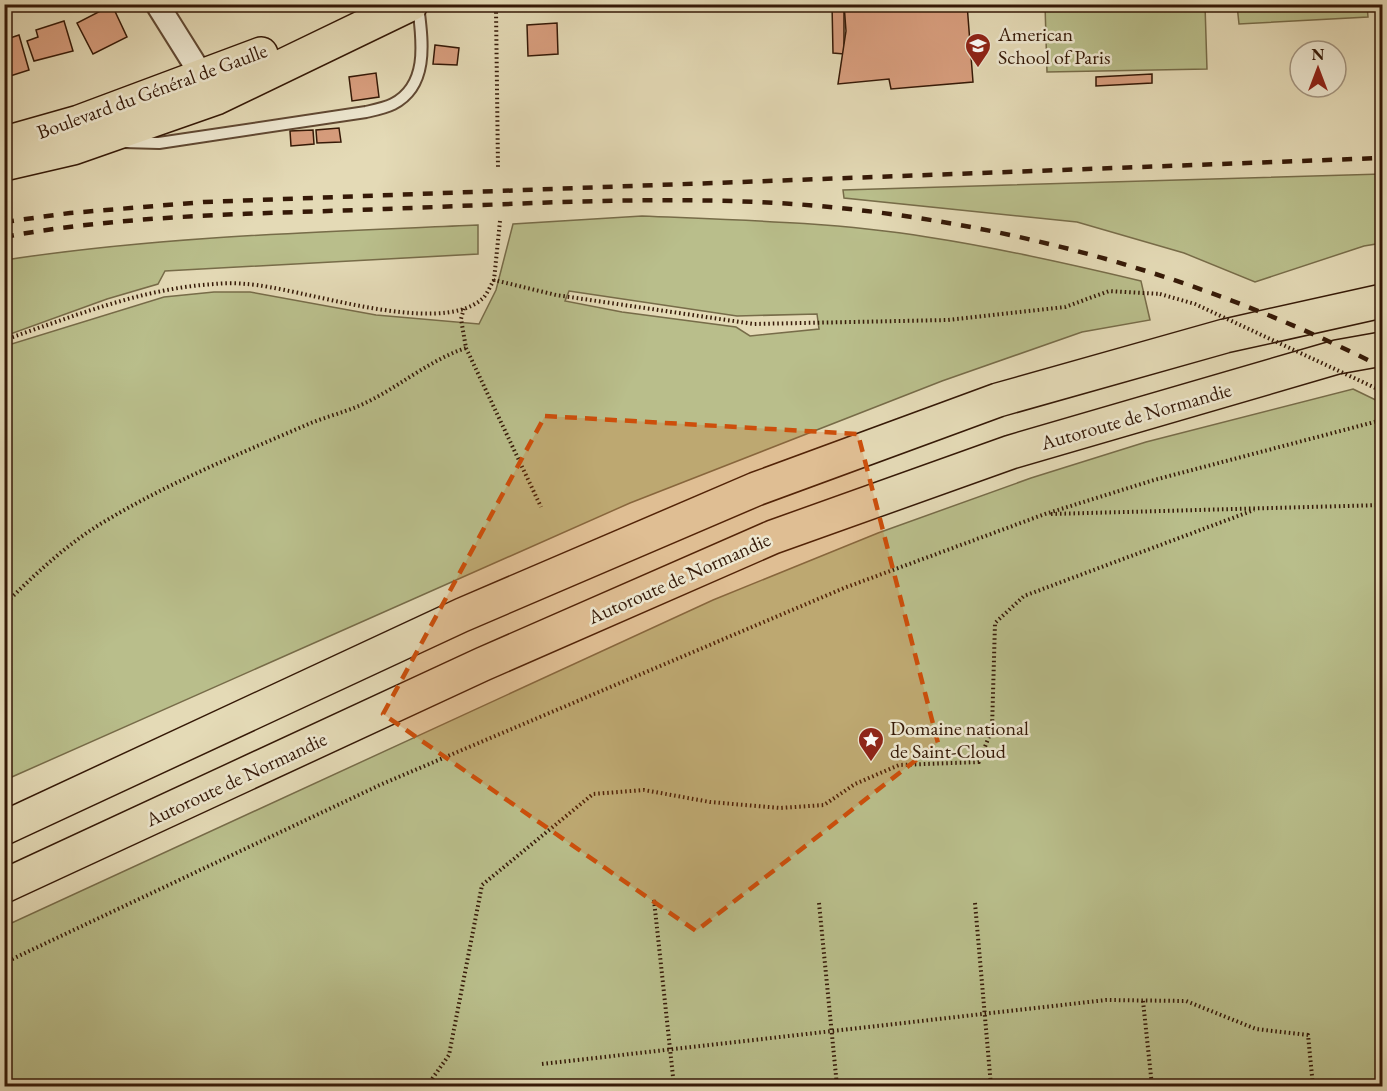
<svg xmlns="http://www.w3.org/2000/svg" width="1387" height="1091" viewBox="0 0 1387 1091" font-family="'EB Garamond',serif">
<style>
.green{fill:#b9be8b;stroke:#776c49;stroke-width:1.5;fill-rule:evenodd}
.building{fill:#d89e7e;stroke:#351907;stroke-width:1.5}
.lines{fill:none;stroke-linecap:round;stroke-linejoin:round}
.service-casing{stroke:#614933;stroke-width:14}
.minor-casing{stroke:#614933;stroke-width:26}
.primary-casing{stroke:#351907;stroke-width:36}
.motorway-casing{stroke:#351907;stroke-width:36}
.path{stroke:#351907;stroke-width:4;stroke-dasharray:1.5 3;stroke-linecap:butt}
.service{stroke:#ede7d0;stroke-width:10}
.minor{stroke:#ede7d0;stroke-width:22}
.primary{stroke:#e4dab6;stroke-width:33}
.motorway{stroke:#e4dab6;stroke-width:33}
.rail{stroke:#351907;stroke-width:4.5;stroke-dasharray:10 10;stroke-linecap:butt}
.path-bridge{stroke:#351907;stroke-width:4;stroke-dasharray:1.5 3;stroke-linecap:butt}
.marked{fill:#cd4f0b;fill-opacity:0.2;stroke:#cd4f0b;stroke-width:4.5;stroke-dasharray:12 8;stroke-linejoin:round}
.labels{text-anchor:middle;dominant-baseline:central;stroke-width:5;stroke-linejoin:round;paint-order:stroke}
.poi-label{font-size:20px;fill:#351907;stroke:#ede7d0;text-anchor:start}
.street-label{font-size:20px;fill:#351907;stroke:#ede7d0}
</style>
<rect width="100%" height="100%" fill="#e4dab6"/>
<filter id="stains"><feTurbulence type="fractalNoise" baseFrequency=".00333" numOctaves="4"/><feColorMatrix values="0 0 0 0 .2 0 0 0 0 .09 0 0 0 0 .02 0 0 0 .5 -.17"/></filter>
<radialGradient id="worn" r=".72"><stop offset=".6" stop-color="#630" stop-opacity="0"/><stop offset="1" stop-color="#630" stop-opacity=".3"/></radialGradient>
<g class="green">
<polygon points="1045,5 1205,5 1207,69 1047,72"/>
<polygon points="1237,5 1367,5 1368,17 1239,24"/>
<polygon points="1382,174 1382,243 1364,246 1255,282 1184,253 1077,222 844,198 843,190"/>
<path d="M 642,216 C 737,220 833,222 927,237 C 1000,248 1070,264 1141,281 L 1150,320 L 1082,332 L 942,381 L 630,503 L 5,780 L 5,346 L 164,297 L 214,292 L 250,292 L 376,315 L 479,324 L 496,290 L 513,224 ZM 569,291 L 737,316 L 817,314 L 819,329 L 750,336 L 736,327 L 622,312 L 565,301 Z"/>
<path d="M 478,225 L 478,254 L 165,271 L 158,284 L 107,299 L 5,336 L 5,260 C 161,236 320,232 478,225 Z"/>
<polygon points="1353,389 1382,403 1382,1086 5,1086 5,926 713,600 878,533 1031,478 1146,442"/>
</g>
<g class="building">
<polygon points="832,4 844,4 844,54 833,53"/>
<polygon points="844,4 967,4 973,82 891,89 889,79 838,84 846,31"/>
<polygon points="112,5 127,37 93,54 77,23"/>
<polygon points="64,21 73,51 34,61 27,41 38,37 36,30"/>
<polygon points="557,23 558,54 528,56 527,25"/>
<polygon points="19,35 29,70 4,78 4,40"/>
<polygon points="435,45 459,48 457,65 433,64"/>
<polygon points="376,73 379,97 352,101 349,77"/>
<polygon points="1152,74 1152,83 1096,86 1096,77"/>
<polygon points="339,128 341,142 317,143 316,130"/>
<polygon points="313,130 314,144 291,146 290,131"/>
</g>
<g class="lines">
<defs>
<path id="service" d="M 123,142 L 159,143 L 366,112 C 375,110 385,108 393,104 C 430,85 422,39 418,5"/>
<polyline id="minor" points="157,4 209,87"/>
<g id="primary">
<polyline points="12,141 79,122 261,54"/>
<polyline points="4,164 73,148 216,98 411,4"/>
</g>
<g id="motorway">
<polyline points="4,828 462,615 756,489 998,400 1225,336 1382,301"/>
<polyline points="4,886 483,664 773,537 1011,452 1337,357 1382,349"/>
</g>
</defs>
<use href="#service" class="service-casing"/>
<use href="#minor" class="minor-casing"/>
<use href="#primary" class="primary-casing"/>
<use href="#motorway" class="motorway-casing"/>
<g class="path">
<polyline points="493,4 496,9 498,168"/>
<polyline points="500,221 494,280 556,295 754,324 948,320 1065,307 1109,291 1160,294"/>
<path d="M 4,340 C 72,317 142,288 215,284 C 225,283 236,283 246,284 C 300,287 437,338 482,299 C 487,295 490,286 494,280"/>
<polyline points="466,348 541,507"/>
<polyline points="1051,514 1382,505"/>
<path d="M 4,605 C 34,575 66,545 102,523 C 168,483 241,453 311,423 C 328,416 346,412 363,404 C 398,388 429,360 466,348 L 461,319 L 464,308"/>
<polyline points="654,900 674,1086"/>
<polyline points="819,903 837,1086"/>
<polyline points="975,903 991,1086"/>
<polyline points="4,963 382,784 844,588 1045,514 1154,480 1382,420"/>
<polyline points="1143,1001 1152,1086"/>
<polyline points="542,1064 1106,1000 1186,1001 1256,1029 1308,1035 1313,1086"/>
<polyline points="427,1086 449,1055 482,885 593,794 644,790 710,802 780,808 824,805 855,784 899,765 979,762 992,729 995,623 1024,596 1254,510"/>
</g>
<use href="#service" class="service"/>
<use href="#minor" class="minor"/>
<use href="#primary" class="primary"/>
<use href="#motorway" class="motorway"/>
<g class="rail">
<polyline points="4,222 70,213 204,202 1382,158"/>
<path d="M 4,237 C 129,214 258,214 385,209 C 521,204 658,195 794,204 C 1000,219 1198,274 1382,367"/>
</g>
<polyline class="path-bridge" points="1160,294 1195,304 1382,391"/>
</g>
<path class="marked" d="M 545,416 L 858,434 L 938,743 L 696,931 L 383,714 Z"/>
<defs>
<symbol id="school-pin" viewBox="-11 -11 22 30"><path d="M0 17L-7.5 6A9.5 9.5 0 1 1 7.5 6Z" fill="#8f2418" stroke="#ede7d0"/><path d="M0-5L7-2L0 1L-7-2ZM-4 1L0 2.5L4 1V4Q0 6-4 4Z" fill="#fff"/></symbol>
<symbol id="sight-pin" viewBox="-11 -11 22 30"><path d="M0 17L-7.5 6A9.5 9.5 0 1 1 7.5 6Z" fill="#8f2418" stroke="#ede7d0"/><path d="M0-6L1.8-2.2L6-1.7L2.9 1.2L3.7 5.4L0 3.3L-3.7 5.4L-2.9 1.2L-6-1.7L-1.8-2.2Z" fill="#fff"/></symbol>
</defs>
<g fill-rule="evenodd">
<use href="#school-pin" x="963" y="31" width="30" height="40"/>
<use href="#sight-pin" x="856" y="725" width="30" height="40"/>
</g>
<g class="labels">
<g class="poi-label">
<text x="998" y="34">American<tspan x="998" dy="23">School of Paris</tspan></text>
<text x="890" y="728">Domaine national<tspan x="890" dy="23">de Saint-Cloud</tspan></text>
</g>
<g class="street-label">
<text transform="translate(152 91) rotate(-20)">Boulevard du Général de Gaulle</text>
<text transform="translate(1136 416) rotate(-16)">Autoroute de Normandie</text>
<text transform="translate(679 578) rotate(-24)">Autoroute de Normandie</text>
<text transform="translate(236 779) rotate(-25)">Autoroute de Normandie</text>
</g>
</g>
<rect width="1387" height="1091" fill="none" stroke="#e4dab6" stroke-width="24"/>
<rect x="6" y="6" width="1375" height="1079" fill="none" stroke="#351907" stroke-width="3"/>
<rect x="12" y="12" width="1363" height="1067" fill="none" stroke="#351907" stroke-width="1.5"/>
<g transform="translate(1318 69)"><circle r="28" fill="#ede7d0" stroke="#a39580" stroke-width="1.5"/>
<path d="M0-4.5L10 22L0 15L-10 22Z" fill="#8f2418"/>
<text y="-9" font-size="16" font-weight="bold" text-anchor="middle" fill="#351907">N</text>
</g>
<rect width="100%" height="100%" filter="url(#stains)"/>
<rect width="100%" height="100%" fill="url(#worn)"/>
</svg>
